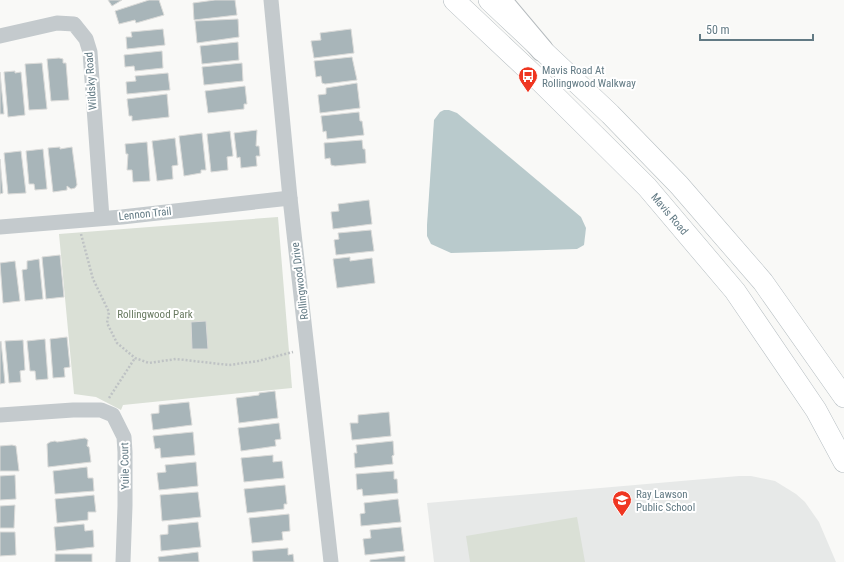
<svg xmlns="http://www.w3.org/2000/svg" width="844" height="562" viewBox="0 0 844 562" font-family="'Roboto Condensed',sans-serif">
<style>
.built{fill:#e7e9e8}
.green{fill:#dae0d6}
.water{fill:#b9cacc}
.building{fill:#a8b5b9;stroke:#dbdbd9}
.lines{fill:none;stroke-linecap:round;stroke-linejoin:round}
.secondary-casing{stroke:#b6bec2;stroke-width:22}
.highway-casing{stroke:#b5bbbe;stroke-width:24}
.path{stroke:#bec2c4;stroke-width:2.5;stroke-dasharray:2 2;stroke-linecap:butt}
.street{stroke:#c4cacd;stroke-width:15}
.secondary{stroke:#fff;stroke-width:21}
.highway{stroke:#fff;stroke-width:22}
.labels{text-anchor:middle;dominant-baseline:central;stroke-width:4;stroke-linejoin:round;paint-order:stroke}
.poi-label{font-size:11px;fill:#627a84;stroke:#fff;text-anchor:start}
.street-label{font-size:11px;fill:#627a84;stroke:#fff}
.park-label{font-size:11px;fill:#6a7b62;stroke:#fff}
</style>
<rect width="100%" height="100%" fill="#f9f9f7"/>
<polygon class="built" points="739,476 751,476 775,481 796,494 805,502 819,522 836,562 434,562 427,503"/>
<g class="green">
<polygon points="278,217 292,388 123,405 121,410 96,397 74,394 59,234"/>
<polygon points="577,517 585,562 470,562 466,536"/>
</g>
<polygon class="water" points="444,110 449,110 457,113 581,217 586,228 584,245 577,249 451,253 431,244 427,236 427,225 434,120 440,112"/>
<g class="building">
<polygon points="108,0 122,0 112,6"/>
<polygon points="149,0 159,0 164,15 136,23 135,20 119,24 115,11"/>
<polygon points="215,0 235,0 237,15 194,20 193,3"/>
<polygon points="238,19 239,37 197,43 195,21"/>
<polygon points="163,29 165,45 127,49 126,37 132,37 131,32"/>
<polygon points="351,29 354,53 314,58 311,41 321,40 320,33"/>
<polygon points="238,42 239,60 202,64 200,46"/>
<polygon points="162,51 163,68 135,71 134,66 125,67 124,55"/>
<polygon points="352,57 357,80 325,84 322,83 321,76 316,77 314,61"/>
<polygon points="59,58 63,59 63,63 66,63 69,100 51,101 47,59"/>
<polygon points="42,63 47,109 29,110 25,64"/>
<polygon points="242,63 243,81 204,85 202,67"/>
<polygon points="15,71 15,73 21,72 25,115 8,117 4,72"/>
<polygon points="0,72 4,114 0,114"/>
<polygon points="168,73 170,90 127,94 126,82 136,81 135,76"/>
<polygon points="357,83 360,108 320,113 318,95 326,94 326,88"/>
<polygon points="245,86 247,104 244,104 244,109 208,113 205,91"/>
<polygon points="167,94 169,117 132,121 132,116 129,116 127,99"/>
<polygon points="359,112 360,121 362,121 364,135 327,139 326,131 323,132 321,116"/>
<polygon points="257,130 256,146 259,146 260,156 256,156 257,166 241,168 240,157 237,158 234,133"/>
<polygon points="230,131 233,156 227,157 228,170 211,172 207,134"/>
<polygon points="202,133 206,170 201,170 201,173 184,176 179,136"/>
<polygon points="175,138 178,165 172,166 173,179 157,181 152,141"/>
<polygon points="362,140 363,149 365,149 366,163 335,166 331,165 330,158 325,159 324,143"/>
<polygon points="147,142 150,181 133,182 132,170 127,170 128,154 126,154 125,144"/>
<polygon points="60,147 60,149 72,147 77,185 75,188 71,189 67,186 67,190 53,192 48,148"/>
<polygon points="43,149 47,189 35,190 34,184 29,184 26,151"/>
<polygon points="21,151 26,193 8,194 4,153"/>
<polygon points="0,159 3,193 0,194"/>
<polygon points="369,200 372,224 333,229 331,212 339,211 338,204"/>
<polygon points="371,230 374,251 336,255 334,240 339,239 338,233"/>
<polygon points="60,255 64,297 46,299 42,257"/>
<polygon points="350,257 350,261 372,258 375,283 337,288 333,259"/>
<polygon points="39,259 43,299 25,301 22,270 27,269 27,261"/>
<polygon points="15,261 20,301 3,303 0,263"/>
<polygon points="206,321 208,349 192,349 191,322"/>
<polygon points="67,337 70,367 64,368 65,377 53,378 50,339"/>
<polygon points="45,339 48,379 36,380 35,371 30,371 27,341"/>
<polygon points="23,340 25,370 20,371 21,382 9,383 5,341"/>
<polygon points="1,341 5,383 0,384 0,342"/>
<polygon points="275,391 278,418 239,423 236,398 259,395 259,393"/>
<polygon points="189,402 192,425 153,430 151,414 159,413 159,405"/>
<polygon points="389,412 391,436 352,440 350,423 358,423 358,415"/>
<polygon points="279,423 281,439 275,440 276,446 241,451 238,428"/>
<polygon points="193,432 195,455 161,458 160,448 155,449 153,436"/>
<polygon points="85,438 88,440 87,446 89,447 91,462 48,467 47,444 50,442 55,441 57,442"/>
<polygon points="393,441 394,455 392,456 393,464 355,468 354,453 357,453 356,445"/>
<polygon points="12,445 16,446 19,471 0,471 0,446"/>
<polygon points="273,455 273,462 282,461 284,478 244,482 241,458"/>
<polygon points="196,462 198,486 159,490 157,473 166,472 165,465"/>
<polygon points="87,467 88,478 93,478 94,491 55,494 53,471"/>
<polygon points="394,471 394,479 397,479 398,493 363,496 362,489 357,490 356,474"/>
<polygon points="15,475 16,499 0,500 0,476"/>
<polygon points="285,485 287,504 284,504 284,509 247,513 244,489"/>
<polygon points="198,492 201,517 162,521 160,495"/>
<polygon points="94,495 96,512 88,512 88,520 57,523 55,499"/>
<polygon points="398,499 401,522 361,526 360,514 365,513 364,503"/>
<polygon points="15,505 14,528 0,528 0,506"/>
<polygon points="289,514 290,531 282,532 283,540 252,543 249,518"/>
<polygon points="198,522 201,547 161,551 160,535 168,534 168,525"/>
<polygon points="84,524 85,531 93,530 94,547 56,551 54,527"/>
<polygon points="401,527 404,551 365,555 363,539 371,538 370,530"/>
<polygon points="0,532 15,532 16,555 0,556"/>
<polygon points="288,548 288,555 293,554 294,562 253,562 252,551"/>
<polygon points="198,552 199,562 159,562 158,557"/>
<rect x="55" y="554" width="37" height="8"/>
<polygon points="405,556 405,562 370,562 370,560"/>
</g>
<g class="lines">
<defs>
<g id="secondary">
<path id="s1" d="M 454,0 L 541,82 L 647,187 L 735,291 L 816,410 L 844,462"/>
<polyline points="489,0 610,114 679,185 763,282 844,397"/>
</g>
<polyline id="highway" points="500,0 542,50"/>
</defs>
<use href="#secondary" class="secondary-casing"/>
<use href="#highway" class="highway-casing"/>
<g class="path">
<polyline points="81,234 93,279 109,312 107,323 117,343 135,358 149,363 176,359 229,365 258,361 293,352"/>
<polyline points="109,398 135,358"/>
</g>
<g class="street">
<polyline points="271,0 290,198 331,562"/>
<polyline points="0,36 57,23 74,24 86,39 90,52 102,218"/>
<polyline points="0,227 122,217 290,198"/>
<polyline points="0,415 73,410 101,410 113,415 124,437 125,452 125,506 123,562"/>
</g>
<use href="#secondary" class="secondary"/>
<use href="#highway" class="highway"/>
</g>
<defs>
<symbol id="bus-pin" viewBox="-11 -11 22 30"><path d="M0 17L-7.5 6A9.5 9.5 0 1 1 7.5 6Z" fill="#ef3621" stroke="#fff"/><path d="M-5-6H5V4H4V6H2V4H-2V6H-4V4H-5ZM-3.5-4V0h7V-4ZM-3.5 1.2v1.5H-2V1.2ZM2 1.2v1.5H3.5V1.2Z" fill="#fff"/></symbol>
<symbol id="school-pin" viewBox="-11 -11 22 30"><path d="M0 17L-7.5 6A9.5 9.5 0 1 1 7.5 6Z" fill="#ef3621" stroke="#fff"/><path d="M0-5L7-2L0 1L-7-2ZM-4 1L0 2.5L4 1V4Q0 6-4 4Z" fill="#fff"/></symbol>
</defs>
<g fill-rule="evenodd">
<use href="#bus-pin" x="517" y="65" width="22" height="30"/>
<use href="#school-pin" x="611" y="489" width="22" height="30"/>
</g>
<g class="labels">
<g class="poi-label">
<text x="542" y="70">Mavis Road At<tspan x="542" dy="13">Rollingwood Walkway</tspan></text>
<text x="636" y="494">Ray Lawson<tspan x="636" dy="13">Public School</tspan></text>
</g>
<g class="street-label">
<text transform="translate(91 81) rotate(-94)">Wildsky Road</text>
<text transform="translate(145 214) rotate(-6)">Lennon Trail</text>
<text stroke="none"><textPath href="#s1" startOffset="304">Mavis Road</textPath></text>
<text transform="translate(300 281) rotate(-97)">Rollingwood Drive</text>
<text transform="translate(125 466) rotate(-91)">Yuile Court</text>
</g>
<g class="park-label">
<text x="155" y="314">Rollingwood Park</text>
</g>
</g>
<path d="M700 34v6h113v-6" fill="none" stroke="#627a84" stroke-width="2"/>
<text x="706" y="34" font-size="12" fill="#627a84" stroke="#ffffff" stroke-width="3" paint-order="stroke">50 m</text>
</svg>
